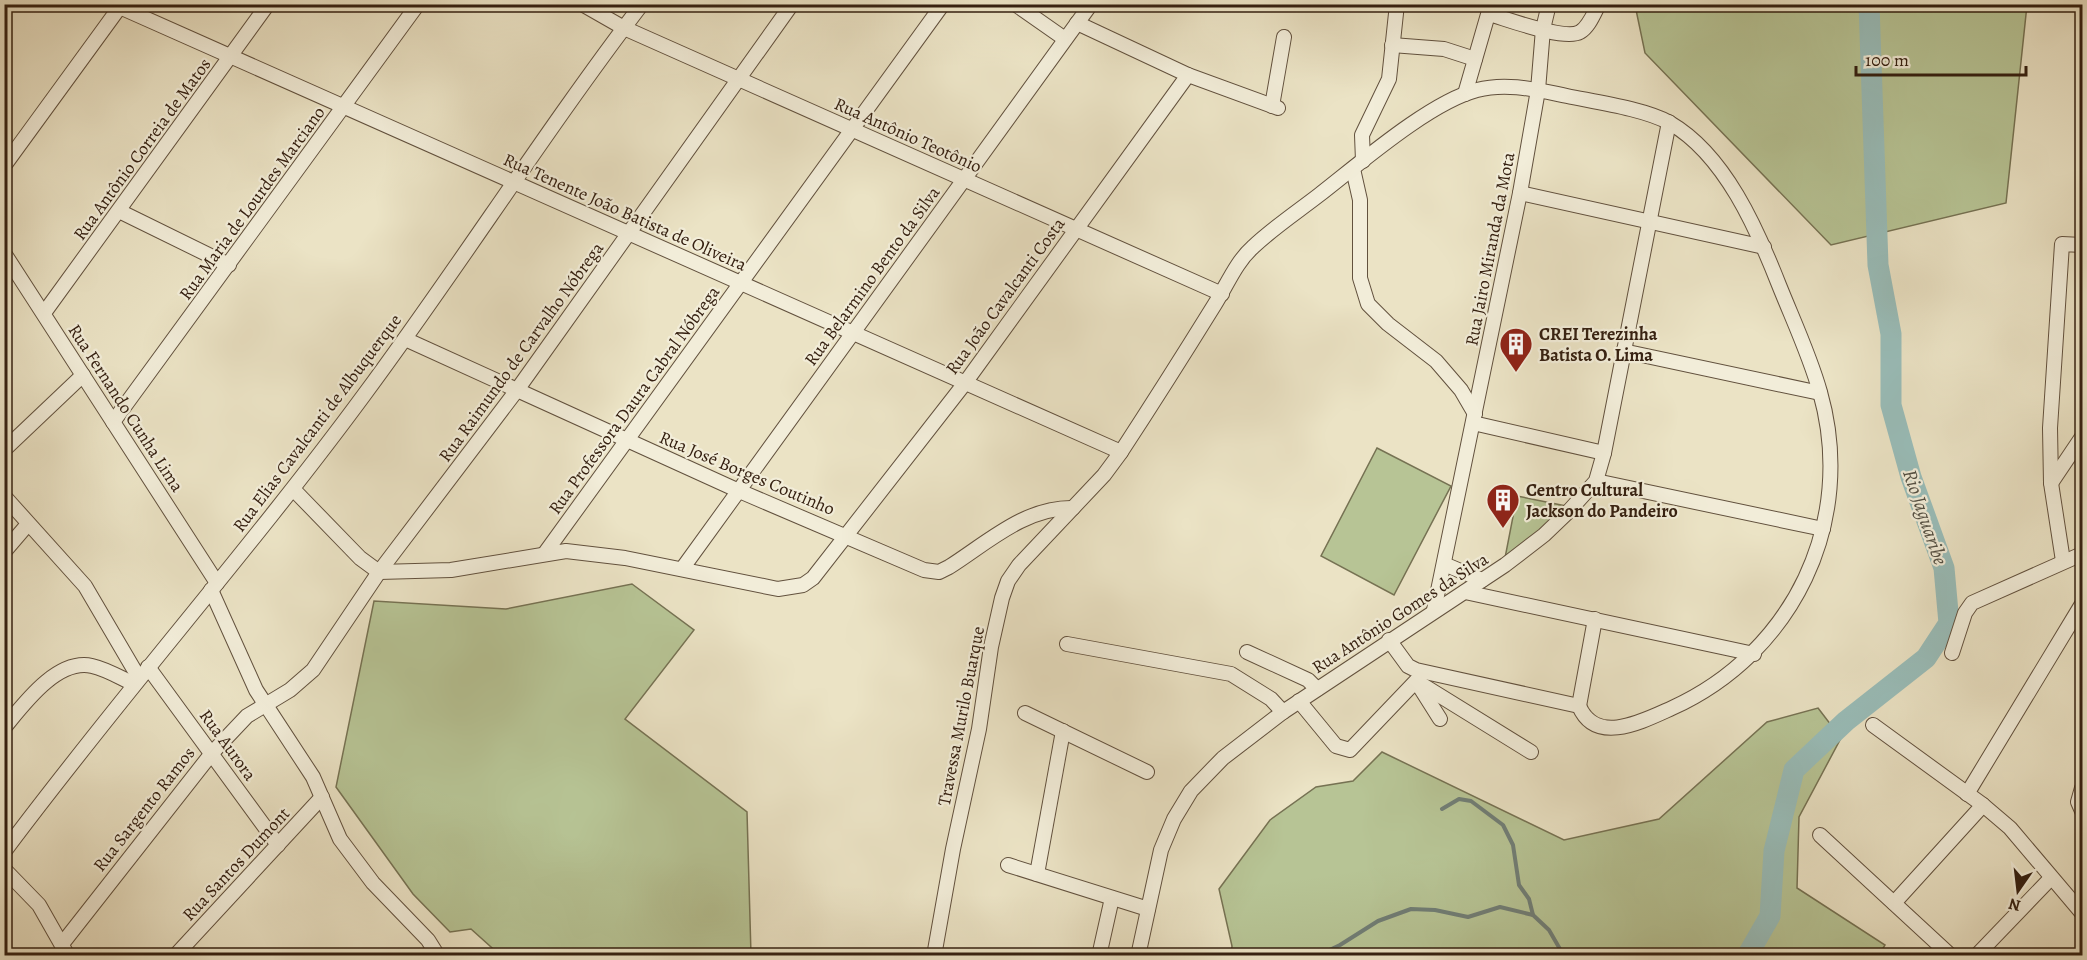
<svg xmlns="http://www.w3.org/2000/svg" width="2087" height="960" viewBox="0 0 2087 960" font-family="Alegreya,serif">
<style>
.green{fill:#b7c495;stroke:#767253;stroke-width:1.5}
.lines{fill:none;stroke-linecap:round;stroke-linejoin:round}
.stream{stroke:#717e76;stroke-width:4}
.river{stroke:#99bdb9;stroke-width:21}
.minor-casing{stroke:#62513e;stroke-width:16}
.minor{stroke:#f2edd9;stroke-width:14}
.labels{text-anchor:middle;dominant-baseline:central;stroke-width:4.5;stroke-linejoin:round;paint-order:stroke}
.street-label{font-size:18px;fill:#352011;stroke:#f2edd9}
.poi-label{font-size:18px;font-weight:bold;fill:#352011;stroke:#f2edd9;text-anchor:start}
.water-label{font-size:20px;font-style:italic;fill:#534f43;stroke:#f2edd9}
</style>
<rect width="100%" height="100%" fill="#ebe3c5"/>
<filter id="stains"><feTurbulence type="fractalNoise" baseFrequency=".00333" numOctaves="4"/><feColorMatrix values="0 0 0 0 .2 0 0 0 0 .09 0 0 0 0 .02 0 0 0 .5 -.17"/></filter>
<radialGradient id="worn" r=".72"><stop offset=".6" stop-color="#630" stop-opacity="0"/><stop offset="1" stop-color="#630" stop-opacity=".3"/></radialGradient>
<g class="green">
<polygon points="1635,5 2027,5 2006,203 1831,245 1645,53"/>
<polygon points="1377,448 1451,486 1394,595 1321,556"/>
<polygon points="1517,496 1571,507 1504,563"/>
<polygon points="632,584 694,630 625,719 747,812 751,955 500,955 471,929 450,932 413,894 336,787 374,601 506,609"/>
<polygon points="1818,708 1841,738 1799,817 1797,888 1885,945 1879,955 1231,955 1232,946 1219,889 1270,820 1316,787 1353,781 1382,752 1564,840 1659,819 1767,722"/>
</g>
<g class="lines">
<g class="stream">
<polyline points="1442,809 1459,799 1471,801 1503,825 1513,845 1519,885 1529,899 1533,915"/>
<polyline points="1317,956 1340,945 1378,921 1411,909 1435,910 1468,917 1500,907 1533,915 1549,930 1564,956"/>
</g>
<polyline class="river" points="1747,956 1770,916 1774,851 1794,770 1846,721 1926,658 1949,623 1944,568 1911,477 1891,405 1891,334 1878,265 1869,4"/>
<defs>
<g id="minor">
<polyline points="113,4 1121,452"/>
<polyline points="582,4 624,28 1222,294"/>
<polyline points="1015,4 1065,39"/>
<path d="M 1489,14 C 1507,19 1565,41 1580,32 C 1589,27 1594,13 1599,4"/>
<polyline points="1077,23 1188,75 1278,108"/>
<polyline points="1392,45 1444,49 1475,59"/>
<polyline points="1465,94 1491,4"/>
<polyline points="1272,106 1284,37"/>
<polyline points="1363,161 1362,135 1389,79 1397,4"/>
<polyline points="4,166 122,4"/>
<polyline points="1353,169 1360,200 1360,278 1368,304 1388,324 1436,361 1461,390 1475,414"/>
<polyline points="1520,193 1764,247"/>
<polyline points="119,211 229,265"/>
<polyline points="4,253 217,583"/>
<polyline points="44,313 268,4"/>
<path d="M 405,339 L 737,490 L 924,570 L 939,572 L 949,567 C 987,543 1025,507 1073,508"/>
<polyline points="1623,351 1820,393"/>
<polyline points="113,422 418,4"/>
<polyline points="1473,423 1604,453"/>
<polyline points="4,450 83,375"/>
<polyline points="1596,481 1823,529"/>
<polyline points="2051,483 2082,437"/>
<polyline points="293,489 360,558 379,572 451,570 566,551 625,558 778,589 803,585 813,578 965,383 1188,75"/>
<polyline points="4,496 85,586 139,678"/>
<polyline points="4,552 28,524"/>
<polyline points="545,553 943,4"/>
<polyline points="2063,561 2051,483 2050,428 2062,244 2082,245"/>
<polyline points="1444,564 1482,580"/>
<polyline points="682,569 1091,4"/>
<polyline points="211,590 256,690 313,777 340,839 373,883 428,940 438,956"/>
<polyline points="1465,592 1754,654"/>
<polyline points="1434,610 1520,193 1538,90 1543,29 1549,4"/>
<polyline points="1389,640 1408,666 1416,670 1579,706"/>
<polyline points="1067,644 1231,674 1271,699 1283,712"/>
<polyline points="1247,652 1308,680 1317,689"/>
<polyline points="1952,653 1965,613 1972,603 2082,554"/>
<polyline points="148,667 278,845"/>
<polyline points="1421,684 1531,752"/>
<polyline points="1299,701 1336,746 1350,750 1416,681 1440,719"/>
<polyline points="1579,706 1595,619"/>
<polyline points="1025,713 1147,772"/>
<polyline points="1873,725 1983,805 2010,828 2082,913"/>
<path d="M 4,728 C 23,705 57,658 92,666 C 106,669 121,678 134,684"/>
<polyline points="2082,788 2078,802 2082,811"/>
<polyline points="1967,794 2082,604"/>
<polyline points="1820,835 1951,956"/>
<path d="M 4,852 C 120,696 249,551 364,395 C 459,267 545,131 642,4"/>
<polyline points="1008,865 1148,909"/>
<polyline points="4,869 39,905 68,956"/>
<polyline points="1037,874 1063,731"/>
<polyline points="1894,903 1983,805"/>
<polyline points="62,944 212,753 247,716 290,690 313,670 379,572 517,390 792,4"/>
<polyline points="175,956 322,797"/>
<path d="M 934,956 L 953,849 L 979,729 L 991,647 L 1002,598 L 1008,581 L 1019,565 L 1104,475 L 1121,452 C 1153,403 1184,354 1215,304 C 1227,285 1236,262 1253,247 C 1273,228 1297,212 1319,195 C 1359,164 1430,102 1477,90 C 1507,82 1537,90 1567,96 C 1596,102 1645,109 1670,123 C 1725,155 1757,229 1779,285 C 1793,320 1810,356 1820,392 C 1857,522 1793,653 1672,708 C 1643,721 1596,746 1579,706"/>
<polyline points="1099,956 1112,898"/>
<polyline points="1138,956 1161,850 1174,819 1191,791 1223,758 1283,712 1505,565 1544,535 1568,512 1596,481 1604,453 1669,122"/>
<polyline points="1976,956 2051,878"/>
</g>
</defs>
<use href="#minor" class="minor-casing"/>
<use href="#minor" class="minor"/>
</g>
<defs>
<symbol id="building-pin" viewBox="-11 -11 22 30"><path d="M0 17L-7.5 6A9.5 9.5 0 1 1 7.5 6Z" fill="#8f2418" stroke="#f2edd9"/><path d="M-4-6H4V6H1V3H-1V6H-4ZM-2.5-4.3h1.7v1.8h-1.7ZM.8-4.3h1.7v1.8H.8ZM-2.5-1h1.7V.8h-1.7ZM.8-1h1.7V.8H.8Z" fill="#fff"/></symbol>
</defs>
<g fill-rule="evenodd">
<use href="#building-pin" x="1497" y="325" width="38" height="52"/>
<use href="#building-pin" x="1484" y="481" width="38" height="52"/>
</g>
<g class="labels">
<g class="street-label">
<text transform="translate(908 135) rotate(24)">Rua Antônio Teotônio</text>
<text transform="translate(142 149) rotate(-54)">Rua Antônio Correia de Matos</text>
<text transform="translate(252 203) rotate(-54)">Rua Maria de Lourdes Marciano</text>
<text transform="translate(625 212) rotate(24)">Rua Tenente João Batista de Oliveira</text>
<text transform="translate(1490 249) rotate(-79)">Rua Jairo Miranda da Mota</text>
<text transform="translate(872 276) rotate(-54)">Rua Belarmino Bento da Silva</text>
<text transform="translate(1005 296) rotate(-54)">Rua João Cavalcanti Costa</text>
<text transform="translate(521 352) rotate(-54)">Rua Raimundo de Carvalho Nóbrega</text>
<text transform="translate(634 400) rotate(-54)">Rua Professora Daura Cabral Nóbrega</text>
<text transform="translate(126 408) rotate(57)">Rua Fernando Cunha Lima</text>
<text transform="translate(317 423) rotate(-53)">Rua Elias Cavalcanti de Albuquerque</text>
<text transform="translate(747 473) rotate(23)">Rua José Borges Coutinho</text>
<text transform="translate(1400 613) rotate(-33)">Rua Antônio Gomes da Silva</text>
<text transform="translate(961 716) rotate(-79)">Travessa Murilo Buarque</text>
<text transform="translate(228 745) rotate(54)">Rua Aurora</text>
<text transform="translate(144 809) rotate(-52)">Rua Sargento Ramos</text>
<text transform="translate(236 864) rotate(-47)">Rua Santos Dumont</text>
</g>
<g class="poi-label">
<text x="1539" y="334">CREI Terezinha<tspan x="1539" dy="21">Batista O. Lima</tspan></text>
<text x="1526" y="490">Centro Cultural<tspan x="1526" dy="21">Jackson do Pandeiro</tspan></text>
</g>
<g class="water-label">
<text transform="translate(1925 517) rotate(71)">Rio Jaguaribe</text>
</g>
</g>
<rect width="2087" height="960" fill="none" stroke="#ebe3c5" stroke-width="24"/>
<rect x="6" y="6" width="2075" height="948" fill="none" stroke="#352011" stroke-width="3"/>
<rect x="12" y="12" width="2063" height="936" fill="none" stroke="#352011" stroke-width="1.5"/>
<g transform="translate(2018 891) rotate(194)" stroke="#f2edd9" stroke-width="4.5" paint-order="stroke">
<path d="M0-4.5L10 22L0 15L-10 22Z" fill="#352011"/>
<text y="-9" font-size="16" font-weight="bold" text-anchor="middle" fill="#352011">N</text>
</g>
<path d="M1856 66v9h170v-9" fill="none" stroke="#352011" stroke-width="3"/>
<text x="1865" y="66" font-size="18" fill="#352011" stroke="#f2edd9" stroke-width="4.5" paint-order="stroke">100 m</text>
<rect width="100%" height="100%" filter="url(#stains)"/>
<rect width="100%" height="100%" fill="url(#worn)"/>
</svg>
